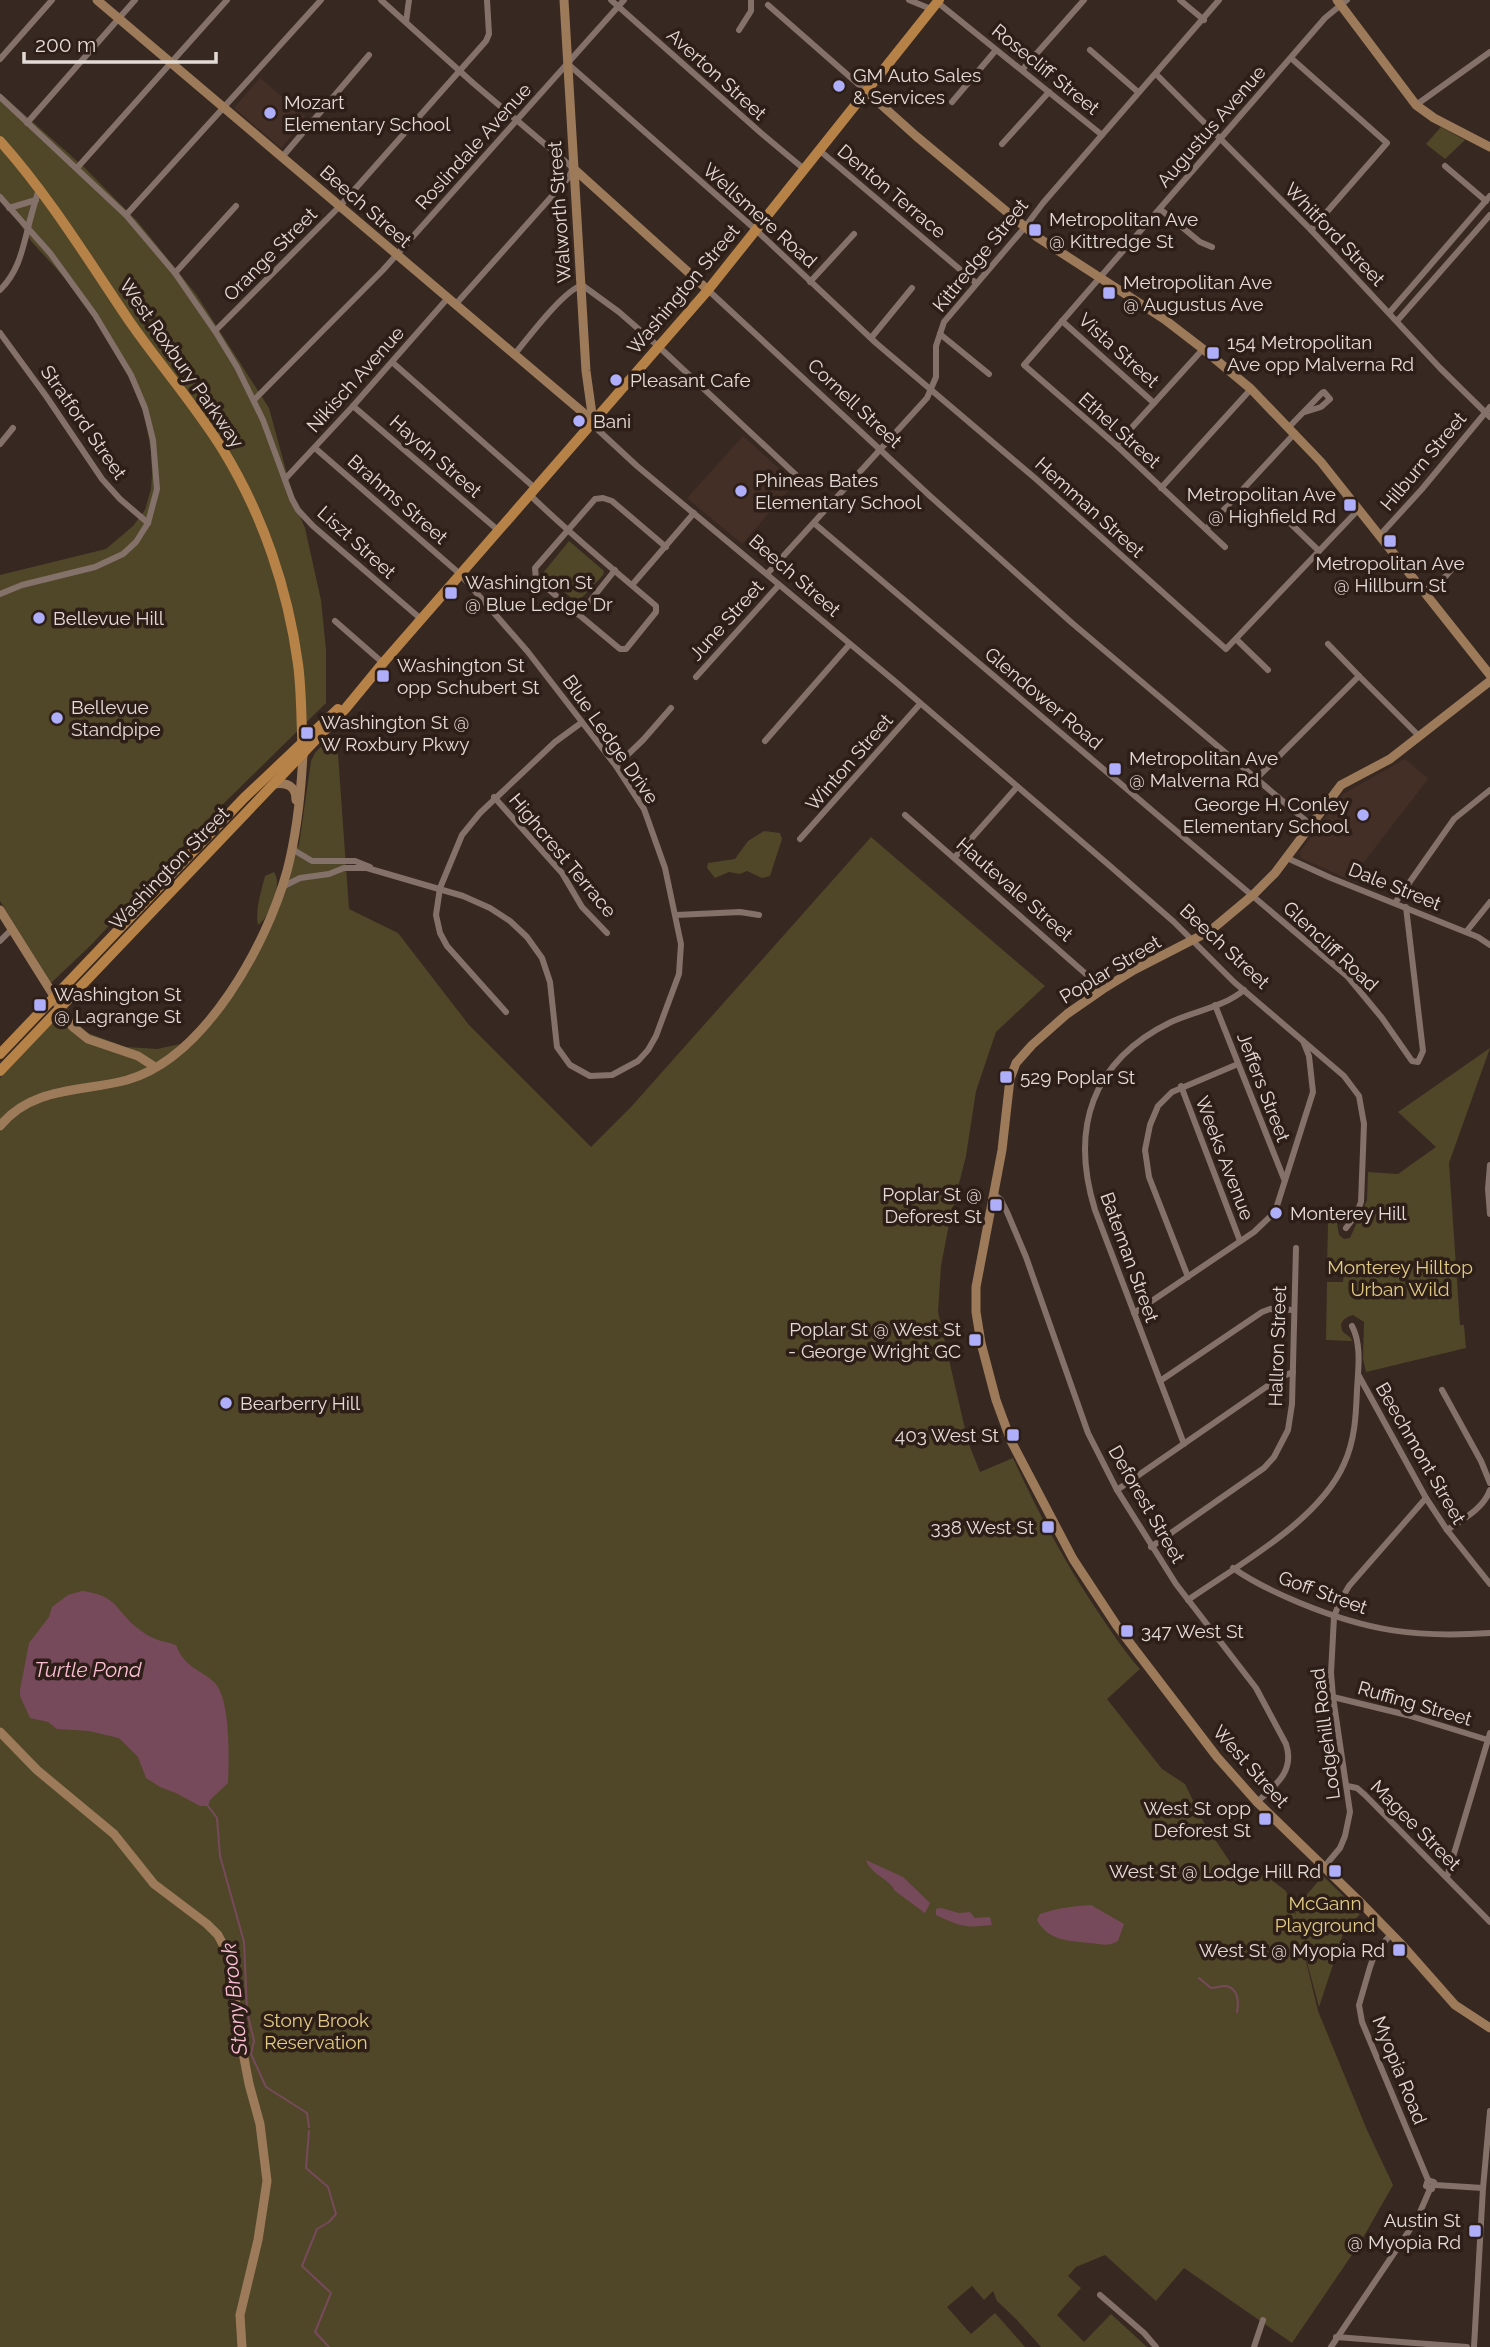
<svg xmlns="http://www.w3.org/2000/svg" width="1490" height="2347" viewBox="0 0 1490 2347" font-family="Raleway,sans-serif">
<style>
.built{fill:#442f26}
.green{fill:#504729}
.water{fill:#764a5a}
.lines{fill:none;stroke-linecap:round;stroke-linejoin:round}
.stream{stroke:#764a5a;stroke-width:2}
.street{stroke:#84716a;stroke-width:6}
.secondary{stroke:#9d7a59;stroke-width:9}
.primary{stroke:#b68247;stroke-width:10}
.poi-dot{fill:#aeaefa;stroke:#2d1e18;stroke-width:2.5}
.labels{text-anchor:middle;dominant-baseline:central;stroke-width:7;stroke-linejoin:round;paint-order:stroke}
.street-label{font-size:19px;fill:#e5dbd6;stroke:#2d1e18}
.poi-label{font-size:19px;fill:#e5dbd6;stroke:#2d1e18;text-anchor:start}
.park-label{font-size:19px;fill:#e2cb84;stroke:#2d1e18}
.water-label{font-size:21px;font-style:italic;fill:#fbbed3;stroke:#2d1e18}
</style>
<rect width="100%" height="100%" fill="#372821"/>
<g class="built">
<polygon points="260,78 307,118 281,148 234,108"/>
<polygon points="743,436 795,483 742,544 687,498"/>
<polygon points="1405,759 1428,779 1350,880 1301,858 1300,852 1302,849 1343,794"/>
</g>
<g class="green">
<polygon points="0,93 85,168 138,222 196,294 269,408 296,507 305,528 321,600 326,650 326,703 214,813 91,945 51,983 0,901 0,575 106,549 133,526 145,510 151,489 152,475 151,451 145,417 123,359 63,276 31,241 11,210 0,201"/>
<polygon points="1441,127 1465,140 1445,159 1426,144"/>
<polygon points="569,541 604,571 603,575 577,603 543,573"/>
<path d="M 328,739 L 338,754 L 349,909 L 398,933 L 469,1025 L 591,1147 L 631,1107 L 871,837 L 1045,986 L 996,1032 L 976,1091 L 966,1156 L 950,1219 L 941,1266 L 938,1312 L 968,1442 L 980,1472 L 1013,1458 C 1039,1514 1064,1561 1098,1612 C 1111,1631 1124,1651 1140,1669 L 1107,1699 L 1162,1769 L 1185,1784 L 1204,1823 L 1240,1877 L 1265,1875 L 1286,1891 L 1296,1916 L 1295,1908 L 1323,1876 L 1361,1913 L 1344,1931 L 1319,2007 L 1300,1936 L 1318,2011 L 1367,2130 L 1393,2185 L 1360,2243 L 1292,2343 L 1184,2268 L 1156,2301 L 1105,2255 L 1076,2267 L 1068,2276 L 1081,2288 L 1057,2315 L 1084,2342 L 1111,2314 L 1147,2347 L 1041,2347 L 1016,2319 L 997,2301 L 993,2291 L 984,2300 L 972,2286 L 947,2307 L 971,2334 L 995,2313 L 1025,2347 L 0,2347 L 0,1078 L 34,1040 L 68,1008 L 72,1018 L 88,1033 L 126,1047 L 157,1049 L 185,1043 L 209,1016 L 256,947 L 288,859 L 299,845 L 311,761 L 315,753 Z"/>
<polygon points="764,831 780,833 782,839 770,876 762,878 747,871 740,874 729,872 715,878 707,868 708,863 735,859 748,841"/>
<path d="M 274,872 C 283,885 270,917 258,925 C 255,910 261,892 265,876 Z"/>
<path d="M 1490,1048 L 1449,1163 L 1460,1325 L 1464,1325 L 1466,1348 L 1366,1372 L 1363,1359 L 1364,1322 L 1353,1315 C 1344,1318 1338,1322 1343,1332 L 1351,1338 L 1352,1341 L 1326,1340 L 1327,1282 L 1343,1282 L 1344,1267 L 1327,1267 L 1328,1223 L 1336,1218 L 1339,1235 L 1344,1239 L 1350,1238 L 1367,1200 L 1368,1172 L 1398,1174 L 1436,1147 L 1398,1112 Z"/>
</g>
<g class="water">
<path d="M 82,1591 C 120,1596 114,1611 140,1630 C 154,1641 161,1640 176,1645 C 185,1668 198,1668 214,1682 C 231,1698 229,1760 228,1783 L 210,1800 L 208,1806 L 200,1806 L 176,1793 L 160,1787 L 146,1778 L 138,1757 L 119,1738 L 89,1731 L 57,1729 L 48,1722 L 30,1718 L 20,1696 L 20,1690 L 29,1643 L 49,1617 L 52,1607 L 68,1595 Z"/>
<path d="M 866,1860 L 903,1877 L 930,1903 L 925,1913 L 895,1891 C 889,1878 871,1875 866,1860 Z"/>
<path d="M 1091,1905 L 1124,1924 L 1118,1941 C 1108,1947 1101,1944 1091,1943 C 1070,1941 1048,1941 1037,1920 L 1040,1914 C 1057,1908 1074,1906 1091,1905 Z"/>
<path d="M 941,1908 L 959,1913 L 970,1912 L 975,1918 L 990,1917 L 992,1925 C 965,1928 961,1927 936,1915 L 936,1909 Z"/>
</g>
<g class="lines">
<g class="stream">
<polyline points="208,1806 217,1818 220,1856 244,1942 247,2011 254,2041 251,2054 266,2087 307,2113 309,2127"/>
<path d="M 1199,1978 L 1211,1988 C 1216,1988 1220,1986 1224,1986 C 1238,1986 1239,2002 1237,2012"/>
<polyline points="309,2131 306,2168 328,2187 336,2214 329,2222 317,2229 302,2266 331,2293 315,2332 329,2347"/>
</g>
<g class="street">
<polyline points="381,0 473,83 573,168 569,177 455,305"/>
<polyline points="611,0 761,133 804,169"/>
<polyline points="909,0 931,9"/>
<polyline points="1180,0 1204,20"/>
<polyline points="937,2 1102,135"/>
<polyline points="768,5 866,91"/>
<polyline points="406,22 409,0"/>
<polyline points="739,30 751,11 751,0"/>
<polyline points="1090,50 1138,92"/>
<polyline points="1291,58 1387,143 1311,230"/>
<polyline points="0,59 52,0"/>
<polyline points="568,64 756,230 876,343 1036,479 1226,649 1359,509"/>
<polyline points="1022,70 1084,0"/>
<polyline points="1156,74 1311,230 1440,368 1490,417"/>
<polyline points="0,97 126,215 175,273 215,331 237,367 263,420 292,499 298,510 313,526 421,619"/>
<polyline points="952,102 996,50"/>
<polyline points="1416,105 1490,52"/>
<polyline points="27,123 135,0"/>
<polyline points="1002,144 1049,92"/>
<polyline points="819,150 976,283"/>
<polyline points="283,156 369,55"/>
<polyline points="1445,166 1486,201"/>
<polyline points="77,168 227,0"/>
<polyline points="0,197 50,253 95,315 131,375 145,408 153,440 157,489 148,523 136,542 123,554 95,567 22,585 0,594"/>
<polyline points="9,208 36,200"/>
<polyline points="1160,209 1200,242 1212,247"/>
<polyline points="126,215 321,0"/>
<polyline points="175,273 236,206"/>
<polyline points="810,282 854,234"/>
<path d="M 0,290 C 18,272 22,252 28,228 C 31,215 35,202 39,189"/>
<polyline points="708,290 930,496 1072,623 1311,825"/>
<polyline points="1389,313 1490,196"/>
<polyline points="1062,321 1154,403"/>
<polyline points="1397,321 1490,215"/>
<polyline points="215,331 340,206 486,41 489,34 487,0"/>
<polyline points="0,333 46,396 102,479 120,499 148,523"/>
<polyline points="940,334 989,374"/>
<polyline points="871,338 912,288"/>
<path d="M 514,355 C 528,338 563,291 582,285 L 619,312 L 658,346 L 796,475"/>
<polyline points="392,362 536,489"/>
<polyline points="254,400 383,270 624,0"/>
<polyline points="353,406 499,531"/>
<polyline points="593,421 597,429 637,466 897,683 1110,866 1174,922 1234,982 1344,1076 1359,1096 1364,1124 1361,1202 1356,1215 1346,1228"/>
<polyline points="1289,427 1322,393 1324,392 1330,399 1321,407 1305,412"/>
<polyline points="0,444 13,428"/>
<polyline points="1116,445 1203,349"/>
<polyline points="286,478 353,406 447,299"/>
<polyline points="1161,488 1251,389"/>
<path d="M 530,495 C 570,534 614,570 656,606 L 656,612 L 626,649 L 620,649 L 536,579 L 535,568 L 595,499 L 603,498 L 612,501 L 666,547"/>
<polyline points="1289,522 1319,551"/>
<polyline points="815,524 1348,977 1382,1018 1412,1061 1418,1062 1423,1051 1406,907"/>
<polyline points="1206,529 1295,433"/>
<polyline points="1380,535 1422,489 1490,407"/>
<polyline points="1225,547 1116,445 1024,365 1325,18 1347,0"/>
<polyline points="767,574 927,398 936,377 936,346 944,322 1025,227 1043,203 1219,0"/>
<polyline points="632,585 694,513"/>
<polyline points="1424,591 1445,577 1457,563"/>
<polyline points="579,615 615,570"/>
<polyline points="335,621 383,663"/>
<polyline points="1236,639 1268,670"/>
<polyline points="1328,644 1359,676"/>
<polyline points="696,677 779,585"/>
<polyline points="765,741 849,645"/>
<polyline points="616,766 643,740 671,708"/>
<polyline points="1256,779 1359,676 1420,737"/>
<polyline points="494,797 562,873 582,907 607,933"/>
<polyline points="905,815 1103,989"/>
<polyline points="800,839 920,704"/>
<polyline points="292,849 312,861 355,861 370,867"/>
<polyline points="955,857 1017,787"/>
<polyline points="1287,858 1331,878 1478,937 1490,945"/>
<polyline points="282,887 300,878 329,874 344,868 367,868 463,896 490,908 510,921 527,937 542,958 550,982 557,1047 570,1065 590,1076 612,1075 638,1061 648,1050 656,1036 679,974 681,944 665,868 644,809 616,766 528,652 460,574 315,448"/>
<polyline points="1395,903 1454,819 1490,790"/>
<polyline points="676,915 740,912 759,915"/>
<polyline points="1466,932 1490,902"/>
<polyline points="0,941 12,929"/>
<polyline points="1215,1005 1284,1179"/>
<polyline points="506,1012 447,946 440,933 436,915 440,888 462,835 480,813 555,742 581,723"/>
<polyline points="1181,1086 1240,1241"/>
<polyline points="1490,1165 1488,1189 1490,1214"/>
<path d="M 993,1193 L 1001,1200 L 1007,1212 L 1026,1257 L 1088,1433 L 1117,1490 L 1176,1584 L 1256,1688 L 1286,1744 C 1295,1771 1276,1785 1257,1802"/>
<polyline points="1188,1277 1149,1177 1145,1150 1150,1125 1158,1106 1172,1092 1238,1064"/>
<polyline points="1134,1313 1254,1232 1275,1212 1313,1092 1309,1056 1303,1041"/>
<polyline points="1359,1376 1426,1498 1447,1530 1490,1584"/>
<polyline points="1160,1381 1262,1312 1270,1309 1294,1310"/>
<polyline points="1442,1390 1481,1461 1490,1483"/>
<path d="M 1184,1444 L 1095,1210 C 1070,1129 1091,1061 1171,1022 C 1195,1011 1224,1007 1244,990"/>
<polyline points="1117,1490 1279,1378 1293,1372"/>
<path d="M 1447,1530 C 1463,1519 1483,1509 1490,1490"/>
<polyline points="1151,1547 1264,1468 1274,1457 1288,1430 1292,1404 1296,1248"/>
<path d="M 1233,1568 C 1254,1583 1276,1593 1300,1603 C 1368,1631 1416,1638 1490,1633"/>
<path d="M 1188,1600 C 1238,1565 1319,1521 1344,1464 C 1355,1440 1356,1415 1357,1390 C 1358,1370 1362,1345 1352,1326"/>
<polyline points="1333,1697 1407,1715 1488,1740"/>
<polyline points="1347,1786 1357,1788 1365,1795 1490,1922"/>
<polyline points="1325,1866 1340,1848 1345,1836 1350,1812 1333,1697 1331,1673 1334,1617 1339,1603 1349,1586 1426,1498"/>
<polyline points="1447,1877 1490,1733"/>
<polyline points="1391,1934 1375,1953 1370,1967 1359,2005 1362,2022 1428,2180 1434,2182 1432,2189 1426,2186 1428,2180"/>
<polyline points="1435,2185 1483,2188"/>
<polyline points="1100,2295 1144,2333 1156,2347"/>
<polyline points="1336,2337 1467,2347"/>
<polyline points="1254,2347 1263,2320"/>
<polyline points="1331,2347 1417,2219 1430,2189"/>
<polyline points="1474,2347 1483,2188 1490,2111"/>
</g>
<g class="secondary">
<polyline points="97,0 593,421"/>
<polyline points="564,0 586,371 593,421"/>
<polyline points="1337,0 1416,105 1434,118 1490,147"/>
<polyline points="866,91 916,136 1037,237 1164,319 1203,349 1251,389 1321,462 1490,675"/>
<polyline points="573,168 708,290"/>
<polyline points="1490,681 1390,759 1341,785 1275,873 1253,895 1210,931 1134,970 1103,989 1067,1014 1032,1045 1016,1063 1010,1079 1002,1150 976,1287 976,1312 981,1343 996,1400 1011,1441 1073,1559 1117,1626 1217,1757 1257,1802 1359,1901 1402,1945 1455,2005 1490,2028"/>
<path d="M 274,784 C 287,782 296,786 296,800"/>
<polyline points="0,910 54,996 63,1016 73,1027 88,1039 138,1056 155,1067"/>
<path d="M 0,1126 C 32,1086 83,1092 127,1080 C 205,1058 267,944 287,871 C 297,833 301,793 303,754"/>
<polyline points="0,1732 37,1770 114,1834 154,1884 207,1924 218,1935 233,1963 237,2021 249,2084 260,2124 267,2181 258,2240 240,2315 242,2347"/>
</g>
<g class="primary">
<path d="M 0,141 C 50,197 88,260 130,322 C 160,365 195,405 223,450 C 263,515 288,590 298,664 C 302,694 301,724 303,754"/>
<polyline points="0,1054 244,798 338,709"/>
<polyline points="0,1071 346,708 383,663 708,290 939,0"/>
</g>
</g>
<g class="poi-dot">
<circle cx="839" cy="86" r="7"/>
<circle cx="270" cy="113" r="7"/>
<rect x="1028" y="223" width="14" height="14" rx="3.5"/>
<rect x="1102" y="286" width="14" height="14" rx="3.5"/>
<rect x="1206" y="346" width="14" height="14" rx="3.5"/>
<circle cx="616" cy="380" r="7"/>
<circle cx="579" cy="421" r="7"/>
<circle cx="741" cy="491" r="7"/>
<rect x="1343" y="498" width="14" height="14" rx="3.5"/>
<rect x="1383" y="534" width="14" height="14" rx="3.5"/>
<rect x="444" y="586" width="14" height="14" rx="3.5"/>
<circle cx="39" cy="618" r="7"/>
<rect x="376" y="669" width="14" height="14" rx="3.5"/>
<circle cx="57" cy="718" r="7"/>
<rect x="300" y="726" width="14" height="14" rx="3.5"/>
<rect x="1108" y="762" width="14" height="14" rx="3.5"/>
<circle cx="1363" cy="815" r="7"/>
<rect x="33" y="998" width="14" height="14" rx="3.5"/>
<rect x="999" y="1070" width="14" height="14" rx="3.5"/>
<rect x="989" y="1198" width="14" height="14" rx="3.5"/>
<circle cx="1276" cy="1213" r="7"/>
<rect x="968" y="1333" width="14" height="14" rx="3.5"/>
<circle cx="226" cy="1403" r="7"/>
<rect x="1006" y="1428" width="14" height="14" rx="3.5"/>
<rect x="1041" y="1520" width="14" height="14" rx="3.5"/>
<rect x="1120" y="1624" width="14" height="14" rx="3.5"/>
<rect x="1258" y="1812" width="14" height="14" rx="3.5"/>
<rect x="1328" y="1864" width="14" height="14" rx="3.5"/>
<rect x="1392" y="1943" width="14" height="14" rx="3.5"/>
<rect x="1468" y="2224" width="14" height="14" rx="3.5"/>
</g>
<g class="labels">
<g class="street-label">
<text transform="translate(1046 69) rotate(39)">Rosecliff Street</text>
<text transform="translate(717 74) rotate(42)">Averton Street</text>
<text transform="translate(1211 126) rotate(-49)">Augustus Avenue</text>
<text transform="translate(473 146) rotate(-48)">Roslindale Avenue</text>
<text transform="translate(892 191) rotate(40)">Denton Terrace</text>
<text transform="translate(366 206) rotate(41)">Beech Street</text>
<text transform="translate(559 212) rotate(-94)">Walworth Street</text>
<text transform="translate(760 215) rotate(42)">Wellsmere Road</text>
<text transform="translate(1335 234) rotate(46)">Whitford Street</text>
<text transform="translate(270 254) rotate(-45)">Orange Street</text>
<text transform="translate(980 255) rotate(-51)">Kittredge Street</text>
<text transform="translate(683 289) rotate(-50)">Washington Street</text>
<text transform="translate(1119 350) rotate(42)">Vista Street</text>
<text transform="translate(182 363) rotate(55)">West Roxbury Parkway</text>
<text transform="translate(355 379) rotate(-48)">Nikisch Avenue</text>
<text transform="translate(855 403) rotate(43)">Cornell Street</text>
<text transform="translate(84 422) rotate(55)">Stratford Street</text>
<text transform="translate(1120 430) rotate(42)">Ethel Street</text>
<text transform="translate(436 456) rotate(41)">Haydn Street</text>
<text transform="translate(1423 461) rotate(-50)">Hilburn Street</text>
<text transform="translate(398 499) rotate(41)">Brahms Street</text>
<text transform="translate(1090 507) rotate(42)">Hemman Street</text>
<text transform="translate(357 542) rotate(42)">Liszt Street</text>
<text transform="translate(795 575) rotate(41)">Beech Street</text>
<text transform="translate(726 620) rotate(-48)">June Street</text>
<text transform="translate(1044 698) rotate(40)">Glendower Road</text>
<text transform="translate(611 739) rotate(55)">Blue Ledge Drive</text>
<text transform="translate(849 762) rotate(-49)">Winton Street</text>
<text transform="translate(563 855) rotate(50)">Highcrest Terrace</text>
<text transform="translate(169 868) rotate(-46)">Washington Street</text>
<text transform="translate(1395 886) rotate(22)">Dale Street</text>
<text transform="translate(1015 889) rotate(41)">Hautevale Street</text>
<text transform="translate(1225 946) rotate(43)">Beech Street</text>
<text transform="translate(1331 946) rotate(43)">Glencliff Road</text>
<text transform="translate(1110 969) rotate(-31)">Poplar Street</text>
<text transform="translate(1264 1087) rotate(69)">Jeffers Street</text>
<text transform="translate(1225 1158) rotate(69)">Weeks Avenue</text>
<text transform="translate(1130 1257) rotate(70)">Bateman Street</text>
<text transform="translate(1277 1346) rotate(-88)">Hallron Street</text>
<text transform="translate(1421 1453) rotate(60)">Beechmont Street</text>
<text transform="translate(1147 1504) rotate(60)">Deforest Street</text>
<text transform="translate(1323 1592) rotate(20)">Goff Street</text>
<text transform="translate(1415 1703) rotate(16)">Ruffing Street</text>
<text transform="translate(1325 1734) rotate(-97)">Lodgehill Road</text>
<text transform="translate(1251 1766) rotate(48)">West Street</text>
<text transform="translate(1416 1825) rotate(45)">Magee Street</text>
<text transform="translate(1400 2070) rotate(68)">Myopia Road</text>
</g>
<g class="poi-label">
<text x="853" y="75">GM Auto Sales<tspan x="853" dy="22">&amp; Services</tspan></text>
<text x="284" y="102">Mozart<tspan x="284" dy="22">Elementary School</tspan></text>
<text x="1049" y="219">Metropolitan Ave<tspan x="1049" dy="22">@ Kittredge St</tspan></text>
<text x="1123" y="282">Metropolitan Ave<tspan x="1123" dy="22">@ Augustus Ave</tspan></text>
<text x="1227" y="342">154 Metropolitan<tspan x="1227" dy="22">Ave opp Malverna Rd</tspan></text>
<text x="630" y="380">Pleasant Cafe</text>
<text x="593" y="421">Bani</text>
<text x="755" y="480">Phineas Bates<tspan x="755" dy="22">Elementary School</tspan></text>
<text x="1336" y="494" text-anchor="end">Metropolitan Ave<tspan x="1336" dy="22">@ Highfield Rd</tspan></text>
<text x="1390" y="563" text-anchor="middle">Metropolitan Ave<tspan x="1390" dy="22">@ Hillburn St</tspan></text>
<text x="465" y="582">Washington St<tspan x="465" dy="22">@ Blue Ledge Dr</tspan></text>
<text x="53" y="618">Bellevue Hill</text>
<text x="397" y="665">Washington St<tspan x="397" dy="22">opp Schubert St</tspan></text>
<text x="71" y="707">Bellevue<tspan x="71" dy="22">Standpipe</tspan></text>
<text x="321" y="722">Washington St @<tspan x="321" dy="22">W Roxbury Pkwy</tspan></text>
<text x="1129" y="758">Metropolitan Ave<tspan x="1129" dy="22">@ Malverna Rd</tspan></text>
<text x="1349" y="804" text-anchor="end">George H. Conley<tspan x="1349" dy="22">Elementary School</tspan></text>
<text x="54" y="994">Washington St<tspan x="54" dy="22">@ Lagrange St</tspan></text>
<text x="1020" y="1077">529 Poplar St</text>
<text x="982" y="1194" text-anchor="end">Poplar St @<tspan x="982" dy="22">Deforest St</tspan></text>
<text x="1290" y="1213">Monterey Hill</text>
<text x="961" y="1329" text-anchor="end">Poplar St @ West St<tspan x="961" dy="22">- George Wright GC</tspan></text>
<text x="240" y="1403">Bearberry Hill</text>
<text x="999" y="1435" text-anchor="end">403 West St</text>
<text x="1034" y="1527" text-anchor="end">338 West St</text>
<text x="1141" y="1631">347 West St</text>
<text x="1251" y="1808" text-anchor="end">West St opp<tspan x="1251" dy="22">Deforest St</tspan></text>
<text x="1321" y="1871" text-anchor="end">West St @ Lodge Hill Rd</text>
<text x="1385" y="1950" text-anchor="end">West St @ Myopia Rd</text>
<text x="1461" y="2220" text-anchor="end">Austin St<tspan x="1461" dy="22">@ Myopia Rd</tspan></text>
</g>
<g class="park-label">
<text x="1400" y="1267">Monterey Hilltop<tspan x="1400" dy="22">Urban Wild</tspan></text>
<text x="1325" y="1903">McGann<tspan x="1325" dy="22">Playground</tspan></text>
<text x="316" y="2020">Stony Brook<tspan x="316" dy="22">Reservation</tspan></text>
</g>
<g class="water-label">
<text x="88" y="1669">Turtle Pond</text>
<text transform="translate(234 1999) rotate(-96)">Stony Brook</text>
</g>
</g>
<path d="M24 52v10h192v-10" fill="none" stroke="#e5dbd6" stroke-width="3.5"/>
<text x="35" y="52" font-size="21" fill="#e5dbd6" stroke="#2d1e18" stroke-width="5" paint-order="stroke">200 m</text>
</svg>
